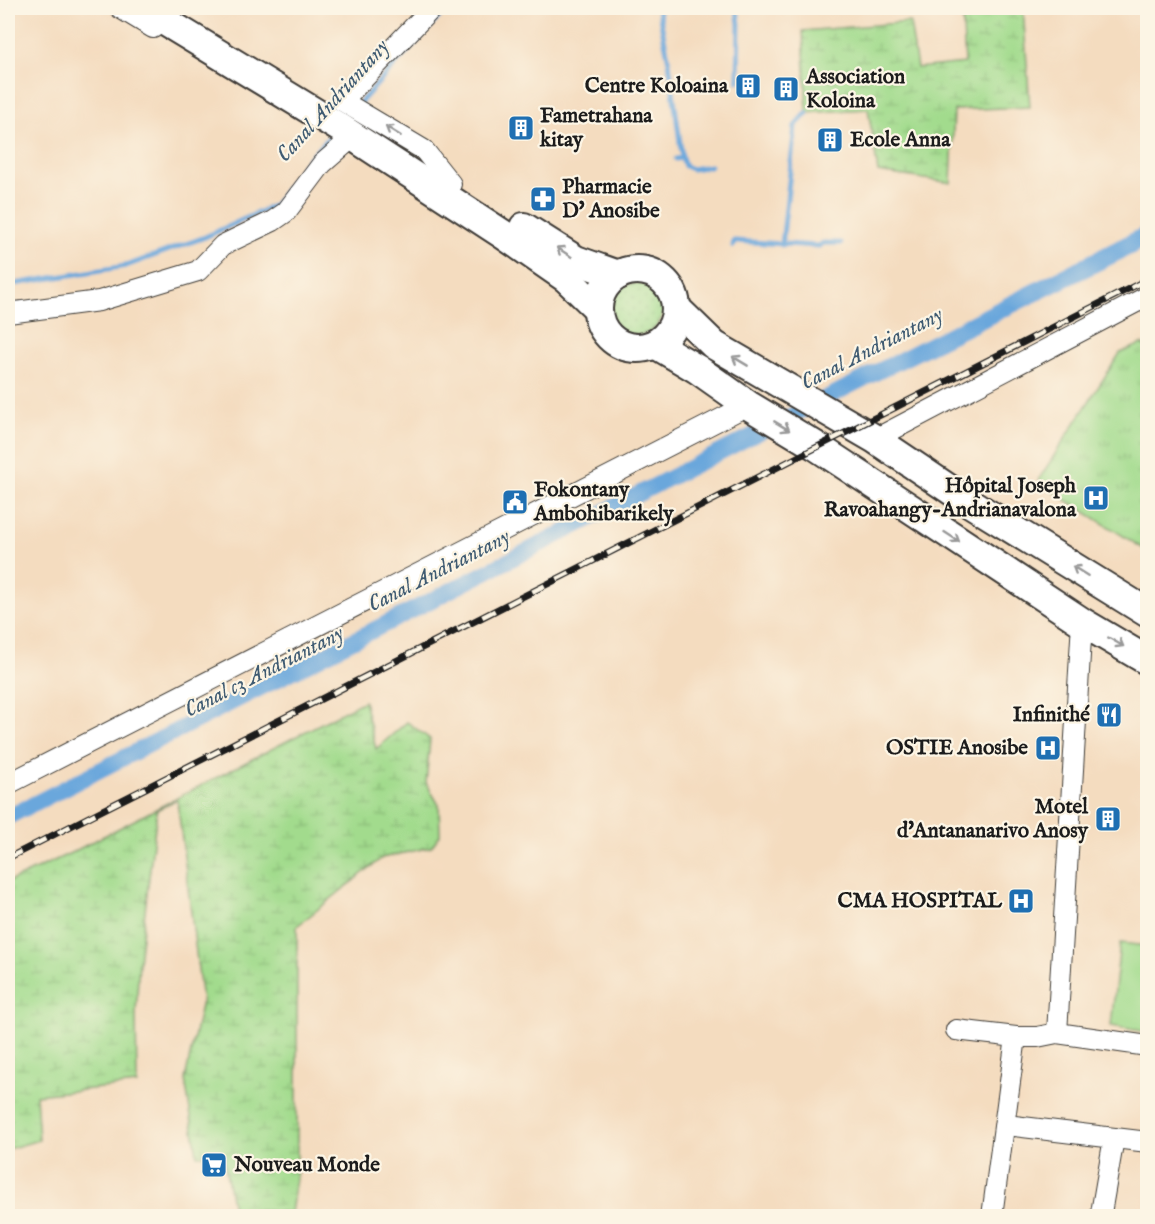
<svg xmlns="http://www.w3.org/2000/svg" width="1155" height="1224" viewBox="0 0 1155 1224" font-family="'IM FELL English',serif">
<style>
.grass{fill:url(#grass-tufts);stroke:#5f7c54;stroke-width:1.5}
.wetland{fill:url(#wetland-marsh);stroke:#5f7c54;stroke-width:1.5}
.park{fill:url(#park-dots);stroke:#5f7c54;stroke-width:1.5}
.pitch{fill:#a2db8d;stroke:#5f7c54;stroke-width:1.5}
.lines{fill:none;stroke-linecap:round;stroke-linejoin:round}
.stream{stroke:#6aa7dc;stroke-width:5}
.canal{stroke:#6aa7dc;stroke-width:16}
.minor-casing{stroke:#3c3934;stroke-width:22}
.secondary-casing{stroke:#3c3934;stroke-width:32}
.minor{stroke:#fff;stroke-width:20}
.secondary{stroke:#fff;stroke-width:28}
.rail-casing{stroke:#1c1c1c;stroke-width:7}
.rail{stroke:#fcf5e5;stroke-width:4.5;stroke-dasharray:14;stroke-linecap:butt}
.oneway{stroke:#999}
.labels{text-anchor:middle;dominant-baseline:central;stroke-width:4.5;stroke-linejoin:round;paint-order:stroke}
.poi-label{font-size:21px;font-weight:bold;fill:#1c1c1c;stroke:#fcf5e5;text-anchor:start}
.water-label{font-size:22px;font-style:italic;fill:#3f5b72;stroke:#fcf5e5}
</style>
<defs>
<pattern id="grass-tufts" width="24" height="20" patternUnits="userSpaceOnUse" patternTransform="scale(1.5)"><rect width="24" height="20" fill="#a2db8d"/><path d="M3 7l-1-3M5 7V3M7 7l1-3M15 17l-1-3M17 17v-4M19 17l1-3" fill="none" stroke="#8bbb79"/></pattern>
<pattern id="wetland-marsh" width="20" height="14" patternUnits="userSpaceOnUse" patternTransform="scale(1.5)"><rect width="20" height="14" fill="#a2db8d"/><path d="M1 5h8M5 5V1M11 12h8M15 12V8" fill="none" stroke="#8bbb79"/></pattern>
<pattern id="park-dots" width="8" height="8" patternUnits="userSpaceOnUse" patternTransform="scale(1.5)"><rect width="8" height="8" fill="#a2db8d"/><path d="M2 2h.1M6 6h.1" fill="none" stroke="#8bbb79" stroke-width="1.8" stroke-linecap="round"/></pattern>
</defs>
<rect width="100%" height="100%" fill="#fcf5e5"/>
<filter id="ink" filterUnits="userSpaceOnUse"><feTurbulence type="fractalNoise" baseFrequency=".0167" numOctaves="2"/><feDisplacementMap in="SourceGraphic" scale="12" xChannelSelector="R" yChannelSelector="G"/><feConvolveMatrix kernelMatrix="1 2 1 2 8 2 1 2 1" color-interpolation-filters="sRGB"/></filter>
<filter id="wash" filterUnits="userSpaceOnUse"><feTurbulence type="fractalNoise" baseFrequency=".008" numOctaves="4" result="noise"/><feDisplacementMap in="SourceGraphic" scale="24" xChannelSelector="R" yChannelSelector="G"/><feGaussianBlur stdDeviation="1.35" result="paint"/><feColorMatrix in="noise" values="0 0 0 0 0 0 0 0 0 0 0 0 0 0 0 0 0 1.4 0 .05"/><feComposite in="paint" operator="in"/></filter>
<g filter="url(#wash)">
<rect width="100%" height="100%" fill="#f4dcbf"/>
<polygon class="grass" points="1141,344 1148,348 1147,551 1042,485 1039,479 1120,353"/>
<g class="wetland">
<polygon points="962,8 1023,8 1030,107 954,110 951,183 878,172 868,109 807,113 803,31 910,22 917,68 965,63"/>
<polygon points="364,701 376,749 407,722 430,739 426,783 439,805 440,835 431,847 382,858 297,926 297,1170 291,1213 233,1209 223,1156 197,1155 185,1079 202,1001 177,799 157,810 139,962 136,1013 137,1084 36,1095 39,1140 8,1149 8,882 73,852"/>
</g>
<circle class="park" cx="637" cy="309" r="26"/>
<polygon class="pitch" points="1120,943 1147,946 1147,1032 1111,1026"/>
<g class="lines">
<g class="stream">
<polyline points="658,8 669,62 682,157"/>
<polyline points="737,8 739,24 738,81"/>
<polyline points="357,106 447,8"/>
<polyline points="676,159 682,158 685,166 692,169 710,166"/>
<polyline points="782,245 795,126 807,113"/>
<polyline points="733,246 734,241 819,246 823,243 841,243"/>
<polyline points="8,285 126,266 205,237 275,205 307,161 333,133"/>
<polyline points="829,402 1148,244"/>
<polyline points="792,421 810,412"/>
<polyline points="8,823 400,623 673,479 773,430"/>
</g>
<polyline class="canal" points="8,817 1148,233"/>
</g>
</g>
<g filter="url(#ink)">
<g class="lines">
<defs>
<g id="minor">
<polyline points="120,8 153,28"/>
<polyline points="432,8 342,101 424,150 451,184"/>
<polyline points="8,313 99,301 198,271 223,245 273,221 286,212 322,164 345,144"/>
<polyline points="875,439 1148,296"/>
<polyline points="8,784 748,405"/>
<polyline points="956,1030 1016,1037 1037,1037 1057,1033 1148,1046"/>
<polyline points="1057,1033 1082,622"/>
<polyline points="1006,1125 1148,1142"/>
<polyline points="1101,1213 1114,1138"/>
<polyline points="992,1216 1016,1037"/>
</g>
<g id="secondary">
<polyline points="143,8 342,129 504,235 566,278 597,308"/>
<polyline points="524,227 576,260 618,275"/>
<circle cx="637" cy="309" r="39"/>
<polyline points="676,308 714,345 875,439 967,501 1148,613"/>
<polyline points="655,344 697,369 748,405 816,446 1082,622 1148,661"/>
</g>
</defs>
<use href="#minor" class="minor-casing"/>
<use href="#secondary" class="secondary-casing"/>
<use href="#minor" class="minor"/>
<use href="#secondary" class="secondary"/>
<defs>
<polyline id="rail" points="8,858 1148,279"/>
</defs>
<use href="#rail" class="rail-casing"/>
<use href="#rail" class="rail"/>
</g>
<defs><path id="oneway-shaft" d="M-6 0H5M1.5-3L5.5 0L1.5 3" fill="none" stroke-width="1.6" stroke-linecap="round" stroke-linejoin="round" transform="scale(1.5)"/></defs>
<g class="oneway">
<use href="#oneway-shaft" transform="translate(393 131) rotate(-148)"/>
<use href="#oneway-shaft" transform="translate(564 252) rotate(-147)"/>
<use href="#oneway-shaft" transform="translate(740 361) rotate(-149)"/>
<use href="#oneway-shaft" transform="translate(782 426) rotate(31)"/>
<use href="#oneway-shaft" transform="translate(952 537) rotate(33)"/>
<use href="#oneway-shaft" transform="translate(1080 571) rotate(-148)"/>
<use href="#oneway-shaft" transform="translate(1116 642) rotate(30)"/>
</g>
</g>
<defs>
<symbol id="building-square" viewBox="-11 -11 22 22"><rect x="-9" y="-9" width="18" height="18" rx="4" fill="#1f6fb2" stroke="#fcf5e5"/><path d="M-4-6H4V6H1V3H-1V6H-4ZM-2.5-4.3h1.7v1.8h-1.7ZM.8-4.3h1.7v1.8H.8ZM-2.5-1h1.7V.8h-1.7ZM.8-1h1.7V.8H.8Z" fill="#fff"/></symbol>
<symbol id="pharmacy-square" viewBox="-11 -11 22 22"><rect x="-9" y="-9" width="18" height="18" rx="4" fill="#1f6fb2" stroke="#fcf5e5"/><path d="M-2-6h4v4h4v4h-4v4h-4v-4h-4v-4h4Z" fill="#fff"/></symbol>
<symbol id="hospital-square" viewBox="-11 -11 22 22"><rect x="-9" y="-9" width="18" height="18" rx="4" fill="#1f6fb2" stroke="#fcf5e5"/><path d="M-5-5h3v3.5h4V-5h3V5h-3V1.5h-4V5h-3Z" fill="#fff"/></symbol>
<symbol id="civic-square" viewBox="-11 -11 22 22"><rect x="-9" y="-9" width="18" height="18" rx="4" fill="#1f6fb2" stroke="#fcf5e5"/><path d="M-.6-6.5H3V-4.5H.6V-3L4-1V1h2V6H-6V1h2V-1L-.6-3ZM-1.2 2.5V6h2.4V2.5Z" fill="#fff"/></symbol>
<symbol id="restaurant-square" viewBox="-11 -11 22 22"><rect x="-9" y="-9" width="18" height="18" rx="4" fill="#1f6fb2" stroke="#fcf5e5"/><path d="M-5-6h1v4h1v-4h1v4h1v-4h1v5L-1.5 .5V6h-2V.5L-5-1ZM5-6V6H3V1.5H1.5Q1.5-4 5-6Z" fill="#fff"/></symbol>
<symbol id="supermarket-square" viewBox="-11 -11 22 22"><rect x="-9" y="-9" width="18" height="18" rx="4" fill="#1f6fb2" stroke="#fcf5e5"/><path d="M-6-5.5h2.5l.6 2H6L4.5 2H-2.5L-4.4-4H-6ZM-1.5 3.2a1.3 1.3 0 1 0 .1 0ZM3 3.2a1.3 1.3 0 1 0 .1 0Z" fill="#fff"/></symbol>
</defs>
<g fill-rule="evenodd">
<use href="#building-square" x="733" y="71" width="30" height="30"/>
<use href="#building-square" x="771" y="74" width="30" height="30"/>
<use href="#building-square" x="506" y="113" width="30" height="30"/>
<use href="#building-square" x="815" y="125" width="30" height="30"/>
<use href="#pharmacy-square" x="528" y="184" width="30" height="30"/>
<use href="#hospital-square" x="1081" y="483" width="30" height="30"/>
<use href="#civic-square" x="500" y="487" width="30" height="30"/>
<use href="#restaurant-square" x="1094" y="700" width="30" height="30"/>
<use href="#hospital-square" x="1033" y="733" width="30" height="30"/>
<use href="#building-square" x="1093" y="804" width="30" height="30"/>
<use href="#hospital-square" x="1006" y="886" width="30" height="30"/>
<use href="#supermarket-square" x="199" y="1150" width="30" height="30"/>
</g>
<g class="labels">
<g class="poi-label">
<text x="806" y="77">Association<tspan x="806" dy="24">Koloina</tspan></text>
<text x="728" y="86" text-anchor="end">Centre Koloaina</text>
<text x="540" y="116">Fametrahana<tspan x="540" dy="24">kitay</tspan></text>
<text x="850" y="140">Ecole Anna</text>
<text x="562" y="187">Pharmacie<tspan x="562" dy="24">D' Anosibe</tspan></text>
<text x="1076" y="486" text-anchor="end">Hôpital Joseph<tspan x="1076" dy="24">Ravoahangy-Andrianavalona</tspan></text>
<text x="534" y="490">Fokontany<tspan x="534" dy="24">Ambohibarikely</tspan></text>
<text x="1090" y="715" text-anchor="end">Infinithé</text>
<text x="1028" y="748" text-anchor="end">OSTIE Anosibe</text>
<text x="1088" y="807" text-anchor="end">Motel<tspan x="1088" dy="24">d'Antananarivo Anosy</tspan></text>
<text x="1002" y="901" text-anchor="end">CMA HOSPITAL</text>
<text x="234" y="1165">Nouveau Monde</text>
</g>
<g class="water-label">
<text transform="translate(333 101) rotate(-48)">Canal Andriantany</text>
<text transform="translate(872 349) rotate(-27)">Canal Andriantany</text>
<text transform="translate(439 571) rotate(-27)">Canal Andriantany</text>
<text transform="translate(264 672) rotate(-27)">Canal c3 Andriantany</text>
</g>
</g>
<rect width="1155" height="1224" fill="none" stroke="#fcf5e5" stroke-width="30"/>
</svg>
